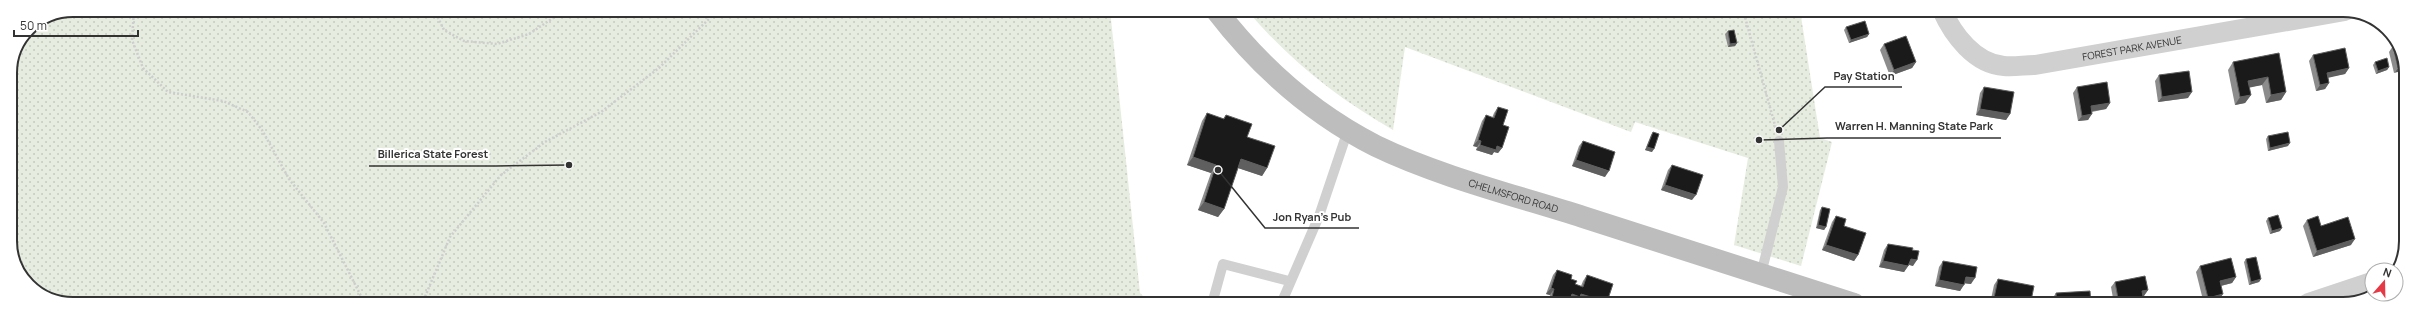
<svg xmlns="http://www.w3.org/2000/svg" width="2416" height="314" viewBox="0 0 2416 314" font-family="Manrope,sans-serif">
<style>
.park{fill:url(#park-dots)}
.lines{fill:none;stroke-linecap:round;stroke-linejoin:round}
.path{stroke:#cdcdcd;stroke-width:2.5;stroke-dasharray:2 2;stroke-linecap:butt}
.service{stroke:#d0d0d0;stroke-width:10}
.minor{stroke:#d0d0d0;stroke-width:20}
.tertiary{stroke:#d0d0d0;stroke-width:22}
.secondary{stroke:#bdbdbd;stroke-width:22}
.wall{fill:#8c8c8c}
.shaded-wall{fill:#5f5f5f}
.building{fill:#1a1a1a;stroke:#5f5f5f}
.labels{text-anchor:middle;dominant-baseline:central;stroke-width:4;stroke-linejoin:round;paint-order:stroke}
.street-label{font-size:10px;fill:#333;stroke:#fff}
.rim{fill:none;stroke:#333;stroke-width:2}
.leader{fill:none;stroke:#333;stroke-width:1.5}
.callout-dot{fill:#333;stroke:#fff;stroke-width:1.5}
.callout-label{font-size:11px;text-anchor:middle;font-weight:bold;fill:#333;stroke:#fff;stroke-width:4;stroke-linejoin:round;paint-order:stroke}
</style>
<defs>
<pattern id="park-dots" width="8" height="8" patternUnits="userSpaceOnUse"><rect width="8" height="8" fill="#e6ecdf"/><path d="M2 2h.1M6 6h.1" fill="none" stroke="#c6cbc0" stroke-width="1.8" stroke-linecap="round"/></pattern>
</defs>
<rect width="100%" height="100%" fill="#fff"/>
<g class="park">
<polygon points="73,10 1110,10 1140,293 1151,304 65,303 32,289 12,257 10,73 29,28"/>
<path d="M 1247,10 L 1800,10 L 1820,138 L 1832,142 L 1801,266 L 1734,245 L 1748,158 L 1635,122 L 1631,132 L 1405,47 L 1393,130 C 1337,98 1289,60 1247,10 Z"/>
</g>
<g class="lines">
<g class="path">
<polyline points="134,10 132,40 143,68 168,92 223,101 248,112 262,130 289,179 324,223 365,304"/>
<polyline points="434,10 444,30 464,41 497,44 529,34 559,14 561,10"/>
<polyline points="1743,10 1776,129"/>
<polyline points="422,304 450,237 501,175 545,142 601,112 659,68 718,10"/>
</g>
<g class="service">
<polyline points="1761,274 1783,187 1779,141"/>
<polyline points="1212,304 1223,264 1289,281"/>
<polyline points="1281,304 1319,216 1348,130"/>
</g>
<path class="minor" id="s1" d="M 1942,10 C 1953,35 1975,64 2004,66 C 2014,67 2025,65 2035,65 L 2345,11"/>
<polyline class="tertiary" points="2309,304 2372,283"/>
<path class="secondary" id="s2" d="M 1216,10 C 1259,66 1313,114 1376,146 C 1438,176 1517,196 1583,217 C 1674,246 1764,275 1854,304"/>
</g>
<g class="wall">
<polygon points="2064,10 2099,10 2096,15 2065,17"/>
<polygon points="1846,27 1869,34 1867,37 1849,43 1844,30"/>
<polygon points="1728,31 1737,43 1735,46 1728,47 1725,34"/>
<polygon points="1884,44 1916,62 1912,68 1890,76 1880,50"/>
<polygon points="2393,46 2405,60 2394,73 2389,52"/>
<polygon points="2279,53 2286,92 2281,100 2266,103 2262,85 2249,87 2251,95 2245,103 2235,105 2228,70 2233,62"/>
<polygon points="2313,55 2349,68 2345,74 2328,77 2329,83 2325,89 2316,91 2309,61"/>
<polygon points="2375,62 2389,67 2387,70 2376,74 2373,65"/>
<polygon points="2159,75 2188,98 2158,102 2155,81"/>
<polygon points="1984,87 2010,114 2006,120 1976,115 1980,93"/>
<polygon points="2077,87 2110,103 2106,109 2092,112 2088,120 2078,121 2073,93"/>
<polygon points="1498,107 1503,125 1502,148 1498,153 1494,152 1492,155 1476,150 1477,147 1473,146 1482,121 1486,115 1492,118 1494,113"/>
<polygon points="1207,113 1223,119 1226,115 1247,137 1267,168 1262,176 1238,168 1224,209 1218,217 1198,210 1211,173 1187,165 1202,121"/>
<polygon points="1653,132 1652,152 1645,150 1651,135"/>
<polygon points="2268,136 2288,146 2268,151 2266,139"/>
<polygon points="1583,141 1605,177 1572,166 1579,146"/>
<polygon points="1672,165 1692,200 1661,190 1668,170"/>
<polygon points="1822,207 1826,227 1824,230 1816,228 1820,210"/>
<polygon points="1836,216 1858,255 1854,261 1822,250 1832,222"/>
<polygon points="2268,218 2280,231 2270,234 2266,221"/>
<polygon points="2307,220 2321,226 2351,245 2313,257 2303,226"/>
<polygon points="1888,244 1912,250 1913,266 1909,265 1904,272 1879,267 1884,250"/>
<polygon points="2246,259 2261,279 2259,282 2249,285 2244,262"/>
<polygon points="1943,261 1971,284 1964,283 1960,291 1935,286 1939,267"/>
<polygon points="2200,266 2236,277 2232,283 2221,286 2219,300 2204,304 2196,272"/>
<polygon points="1557,270 1571,279 1575,284 1581,286 1583,281 1587,275 1606,304 1590,304 1578,300 1576,303 1569,301 1568,304 1550,304 1548,303 1550,295 1546,294 1553,275"/>
<polygon points="1998,279 2031,301 2029,304 1990,304 1994,285"/>
<polygon points="2115,282 2148,290 2139,302 2131,304 2114,304 2111,287"/>
<polygon points="2056,293 2091,304 2052,304 2052,299"/>
</g>
<g class="shaded-wall">
<polygon points="2080,10 2099,10 2096,15 2065,17 2069,11"/>
<polygon points="1869,34 1867,37 1849,43 1851,40"/>
<polygon points="1737,43 1735,46 1728,47 1730,44"/>
<polygon points="1916,62 1912,68 1890,76 1894,70"/>
<polygon points="2405,66 2405,70 2394,73 2398,68"/>
<polygon points="2389,67 2387,70 2376,74 2378,71"/>
<polygon points="2349,68 2345,74 2323,79 2327,73"/>
<polygon points="2268,77 2262,85 2243,89 2248,81"/>
<polygon points="2329,83 2325,89 2316,91 2320,85"/>
<polygon points="2192,92 2188,98 2158,102 2162,97"/>
<polygon points="2286,92 2281,100 2266,103 2271,95"/>
<polygon points="2251,95 2245,103 2235,105 2240,97"/>
<polygon points="2110,103 2106,109 2087,112 2091,106"/>
<polygon points="1980,109 2010,114 2006,120 1976,115"/>
<polygon points="2092,114 2088,120 2078,121 2082,116"/>
<polygon points="1478,140 1481,141 1477,147 1473,146"/>
<polygon points="2290,143 2288,146 2268,151 2270,148"/>
<polygon points="1480,145 1497,146 1502,148 1498,153 1494,152 1492,155 1476,150"/>
<polygon points="1647,147 1654,149 1652,152 1645,150"/>
<polygon points="1193,157 1216,165 1211,173 1187,165"/>
<polygon points="1241,159 1267,168 1262,176 1235,167"/>
<polygon points="1576,160 1609,171 1605,177 1572,166"/>
<polygon points="1665,185 1696,195 1692,200 1661,190"/>
<polygon points="1204,202 1224,209 1218,217 1198,210"/>
<polygon points="1818,225 1826,227 1824,230 1816,228"/>
<polygon points="2282,228 2280,231 2270,234 2272,231"/>
<polygon points="2355,239 2351,245 2313,257 2317,251"/>
<polygon points="1826,245 1858,255 1854,261 1822,250"/>
<polygon points="1911,259 1917,260 1913,266 1907,264"/>
<polygon points="1883,261 1908,266 1904,272 1879,267"/>
<polygon points="1966,277 1975,278 1971,284 1962,283"/>
<polygon points="2236,277 2232,283 2216,287 2220,281"/>
<polygon points="2261,279 2259,282 2249,285 2251,282"/>
<polygon points="1939,280 1964,285 1960,291 1935,286"/>
<polygon points="1551,288 1554,289 1550,295 1546,294"/>
<polygon points="2148,290 2144,296 2138,297 2142,291"/>
<polygon points="1572,294 1581,294 1607,302 1606,304 1590,304 1578,300 1576,303 1568,300"/>
<polygon points="2223,294 2219,300 2204,304 2208,298"/>
<polygon points="1552,297 1569,303 1568,304 1550,304 1548,303"/>
<polygon points="2143,297 2139,302 2131,304 2125,304 2129,299"/>
<polygon points="1994,298 2017,299 2031,301 2029,304 1990,304"/>
</g>
<g class="building">
<polygon points="2069,10 2080,10 2069,11"/>
<polygon points="1865,21 1869,34 1851,40 1846,27"/>
<polygon points="1734,30 1737,43 1730,44 1728,31"/>
<polygon points="1906,36 1916,62 1894,70 1884,44"/>
<polygon points="2396,45 2405,60 2405,66 2398,68 2393,46"/>
<polygon points="2345,48 2349,68 2327,73 2329,83 2320,85 2313,55"/>
<polygon points="2279,53 2286,92 2271,95 2268,77 2248,81 2251,95 2240,97 2233,62"/>
<polygon points="2387,58 2389,67 2378,71 2375,62"/>
<polygon points="2189,71 2192,92 2162,97 2159,75"/>
<polygon points="2107,82 2110,103 2091,106 2092,114 2082,116 2077,87"/>
<polygon points="1984,87 2014,92 2010,114 1980,109"/>
<polygon points="1498,107 1508,110 1503,125 1509,127 1502,148 1497,146 1496,150 1480,145 1481,141 1478,140 1486,115 1494,118"/>
<polygon points="1207,113 1224,119 1226,115 1252,124 1247,137 1275,146 1267,168 1241,159 1224,209 1204,202 1216,165 1193,157"/>
<polygon points="1653,132 1659,134 1654,149 1647,147"/>
<polygon points="2288,132 2290,143 2270,148 2268,136"/>
<polygon points="1583,141 1615,152 1609,171 1576,160"/>
<polygon points="1672,165 1703,175 1696,195 1665,185"/>
<polygon points="1822,207 1830,209 1826,227 1818,225"/>
<polygon points="2278,215 2282,228 2272,231 2268,218"/>
<polygon points="1836,216 1846,219 1844,226 1866,233 1858,255 1826,245"/>
<polygon points="2318,216 2321,226 2348,217 2355,239 2317,251 2307,220"/>
<polygon points="1888,244 1913,248 1912,250 1919,251 1917,260 1911,259 1908,266 1883,261"/>
<polygon points="2256,257 2261,279 2251,282 2246,259"/>
<polygon points="2231,258 2236,277 2220,281 2223,294 2208,298 2200,266"/>
<polygon points="1943,261 1977,267 1975,278 1966,277 1964,285 1939,280"/>
<polygon points="1557,270 1572,275 1571,279 1577,281 1575,284 1583,287 1587,275 1613,284 1607,302 1581,294 1580,297 1572,294 1569,303 1552,297 1554,289 1551,288"/>
<polygon points="2145,276 2148,290 2142,291 2143,297 2129,299 2130,303 2119,304 2115,282"/>
<polygon points="1998,279 2034,286 2031,301 2017,299 2016,302 1994,298"/>
<polygon points="2090,291 2091,304 2057,304 2056,293"/>
<polygon points="1676,301 1684,304 1675,304"/>
</g>
<g class="labels">
<g class="street-label">
<text stroke="none"><textPath href="#s1" startOffset="217">FOREST PARK AVENUE</textPath></text>
<text stroke="none"><textPath href="#s2" startOffset="358">CHELMSFORD ROAD</textPath></text>
</g>
</g>
<path d="M0 0H2416V314H0ZM73 17H2343A56 56 0 0 1 2399 73V241A56 56 0 0 1 2343 297H73A56 56 0 0 1 17 241V73A56 56 0 0 1 73 17Z" fill="#fff" fill-rule="evenodd"/>
<path class="rim" d="M73 17H2343A56 56 0 0 1 2399 73V241A56 56 0 0 1 2343 297H73A56 56 0 0 1 17 241V73A56 56 0 0 1 73 17Z"/>
<path class="leader" d="M1779 130L1825 87H1902M1759 140L1827 138H2001M569 165L496 166H369M1218 170L1265 228H1359"/>
<g class="callout-dot">
<circle cx="1779" cy="130" r="4"/>
<circle cx="1759" cy="140" r="4"/>
<circle cx="569" cy="165" r="4"/>
<circle cx="1218" cy="170" r="4"/>
</g>
<g class="callout-label">
<text x="1864" y="80">Pay Station</text>
<text x="1914" y="130">Warren H. Manning State Park</text>
<text x="433" y="158">Billerica State Forest</text>
<text x="1312" y="221">Jon Ryan's Pub</text>
</g>
<g transform="translate(2384 282) rotate(20)"><circle r="19" fill="#ffffff" stroke="#adadad"/>
<path d="M0-3L7 15L0 10L-7 15Z" fill="#e63946"/>
<text y="-6" font-size="11" font-weight="bold" text-anchor="middle" fill="#333333">N</text>
</g>
<path d="M14 30v6h124v-6" fill="none" stroke="#333333" stroke-width="2"/>
<text x="20" y="30" font-size="12" fill="#333333" stroke="#ffffff" stroke-width="3" paint-order="stroke">50 m</text>
</svg>
